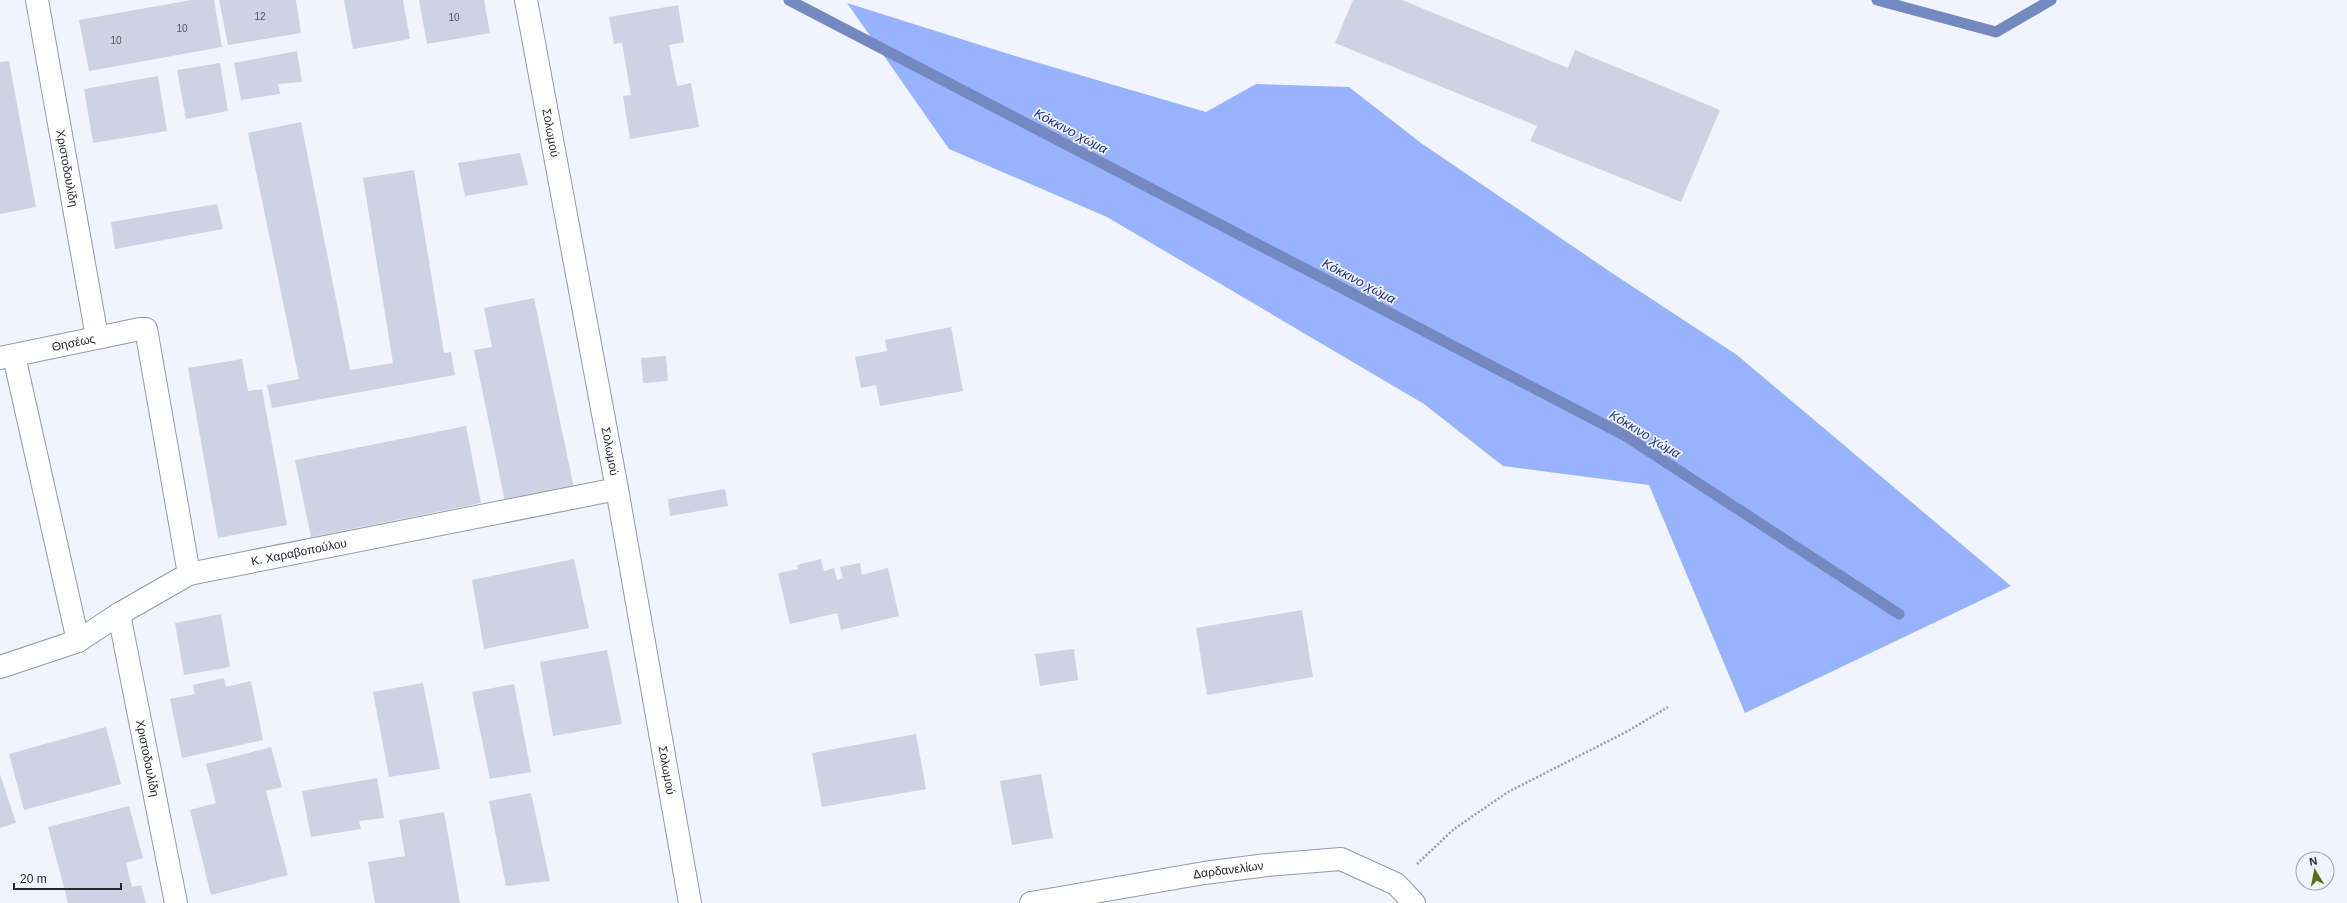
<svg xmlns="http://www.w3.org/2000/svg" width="2347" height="903" viewBox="0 0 2347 903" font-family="Arial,sans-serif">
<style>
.forest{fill:#97b3fe}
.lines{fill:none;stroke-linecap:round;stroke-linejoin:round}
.stream{stroke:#7489bf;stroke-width:11}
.building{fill:#cdd3e2}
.minor-casing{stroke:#9399a7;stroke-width:24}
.path{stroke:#989ba3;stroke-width:2.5;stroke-dasharray:2 2;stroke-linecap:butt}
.minor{stroke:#fff;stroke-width:22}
.labels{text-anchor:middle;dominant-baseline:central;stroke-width:3.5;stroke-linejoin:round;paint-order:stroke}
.number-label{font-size:10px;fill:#50535b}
.street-label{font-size:12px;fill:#26282e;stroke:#f1f4fe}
.water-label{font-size:13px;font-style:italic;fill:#1c3084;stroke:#f1f4fe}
</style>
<rect width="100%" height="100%" fill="#f1f4fe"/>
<polygon class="forest" points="847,3 1012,55 1206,112 1256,84 1349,87 1421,143 1612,273 1737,355 2011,586 1745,713 1649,485 1503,466 1424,404 1107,217 949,149"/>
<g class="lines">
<g class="stream">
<polyline points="789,0 1624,435 1899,614"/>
<polyline points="1877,0 1996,32 2051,0"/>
</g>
</g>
<g class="building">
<polygon points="191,0 214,0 222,47 89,71 79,20"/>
<polygon points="219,0 296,0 301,33 228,45"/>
<polygon points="344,0 403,0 410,39 353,49"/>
<polygon points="419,0 484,0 490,33 427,44"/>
<polygon points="1353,0 1402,0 1568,68 1575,50 1720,110 1681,202 1530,141 1537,126 1335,43"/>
<polygon points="678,5 684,42 669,45 677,86 691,83 699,127 630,139 623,96 631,95 622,43 614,44 609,17"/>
<polygon points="297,51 302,82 278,84 280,94 241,100 234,63"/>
<polygon points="9,61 36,207 0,214 0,62"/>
<polygon points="220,63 228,111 186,119 177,70"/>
<polygon points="158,76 167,131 93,143 84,89"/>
<polygon points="301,122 350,370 393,363 363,178 414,170 444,353 451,352 455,375 272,408 267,385 299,379 248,133"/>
<polygon points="520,153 528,185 465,196 458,163"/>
<polygon points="217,204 223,229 115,249 111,222"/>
<polygon points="534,298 574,488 505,502 474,350 492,347 484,308"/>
<polygon points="951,327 963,391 880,406 876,385 861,388 855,357 887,351 885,340"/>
<polygon points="666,356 668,381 643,383 641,358"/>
<polygon points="242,359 248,391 262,389 287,525 218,538 188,368"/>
<polygon points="466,426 481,503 311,537 295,460"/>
<polygon points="725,489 728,506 670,516 668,499"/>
<polygon points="574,559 589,628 484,649 472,580"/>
<polygon points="821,559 824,571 834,568 837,580 843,578 840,567 860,563 862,575 888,568 899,616 841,630 837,613 790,624 778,573 798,569 797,565"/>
<polygon points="1302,610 1313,677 1207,695 1196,628"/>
<polygon points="221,614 230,667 184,675 175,623"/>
<polygon points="1074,649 1078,680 1040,686 1035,654"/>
<polygon points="607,650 622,724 553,736 540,662"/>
<polygon points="224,678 226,687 251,681 263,740 182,758 170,699 195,694 193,685"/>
<polygon points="423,683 440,769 389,777 373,692"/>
<polygon points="514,684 531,772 490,779 472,692"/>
<polygon points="106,727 121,784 24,810 9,754"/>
<polygon points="916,734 926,789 822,807 812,753"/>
<polygon points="271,747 282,787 266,791 288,875 211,895 190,810 216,803 206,764"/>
<polygon points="0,774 16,823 0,828"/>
<polygon points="1041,774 1053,838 1012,845 1000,781"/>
<polygon points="377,778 384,818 359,821 361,829 311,837 302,791"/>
<polygon points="531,793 550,881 506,886 489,801"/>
<polygon points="129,806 143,858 126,863 132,887 141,885 146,903 68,903 48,827"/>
<polygon points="444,812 460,903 375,903 368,862 405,856 399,820"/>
</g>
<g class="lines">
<defs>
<g id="minor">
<path id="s1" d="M 37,0 L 97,337"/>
<path id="s2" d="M 526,0 L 617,489 L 690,903"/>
<polyline points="14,356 78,641"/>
<path id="s3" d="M 0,358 L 140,329 L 146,329 L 189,574"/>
<path id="s4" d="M 119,614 L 176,903"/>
<path id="s5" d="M 0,667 L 78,641 L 119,614 L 189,574 L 617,489"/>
<path id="s6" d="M 1031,903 L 1204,873 L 1267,865 L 1341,859 L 1396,884 L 1414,903"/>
</g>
</defs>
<use href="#minor" class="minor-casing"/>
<polyline class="path" points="1417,864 1454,829 1508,792 1628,731 1668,707"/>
<use href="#minor" class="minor"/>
</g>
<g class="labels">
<g class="number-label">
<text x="260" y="16">12</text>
<text x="454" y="17">10</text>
<text x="182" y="28">10</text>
<text x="116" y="40">10</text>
</g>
<g class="street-label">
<text stroke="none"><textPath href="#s2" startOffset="135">Σολωμού</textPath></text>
<text stroke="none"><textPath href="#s1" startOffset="171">Χριστοδουλίδη</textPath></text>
<text stroke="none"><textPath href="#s3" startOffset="75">Θησέως</textPath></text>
<text stroke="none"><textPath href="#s2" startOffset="459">Σολωμού</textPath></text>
<text stroke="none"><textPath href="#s5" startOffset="324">Κ. Χαραβοπούλου</textPath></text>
<text stroke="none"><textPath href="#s4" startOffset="147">Χριστοδουλίδη</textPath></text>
<text stroke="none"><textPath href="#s2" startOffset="783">Σολωμού</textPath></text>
<text stroke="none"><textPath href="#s6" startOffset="200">Δαρδανελίων</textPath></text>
</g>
<g class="water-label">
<text transform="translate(1071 131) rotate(28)">Κόκκινο χώμα</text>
<text transform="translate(1359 281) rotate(28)">Κόκκινο χώμα</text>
<text transform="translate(1645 434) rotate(31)">Κόκκινο χώμα</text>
</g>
</g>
<g transform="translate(2315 871) rotate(350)"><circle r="19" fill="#f1f4fe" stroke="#a0a2ab"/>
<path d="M0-3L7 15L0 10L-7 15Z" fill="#5e6b14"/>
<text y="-6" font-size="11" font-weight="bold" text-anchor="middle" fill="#26282e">N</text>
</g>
<path d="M14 883v6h107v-6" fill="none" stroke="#26282e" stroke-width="2"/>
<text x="20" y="883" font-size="12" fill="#26282e" stroke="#f1f4fe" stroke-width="3" paint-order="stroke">20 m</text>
</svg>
